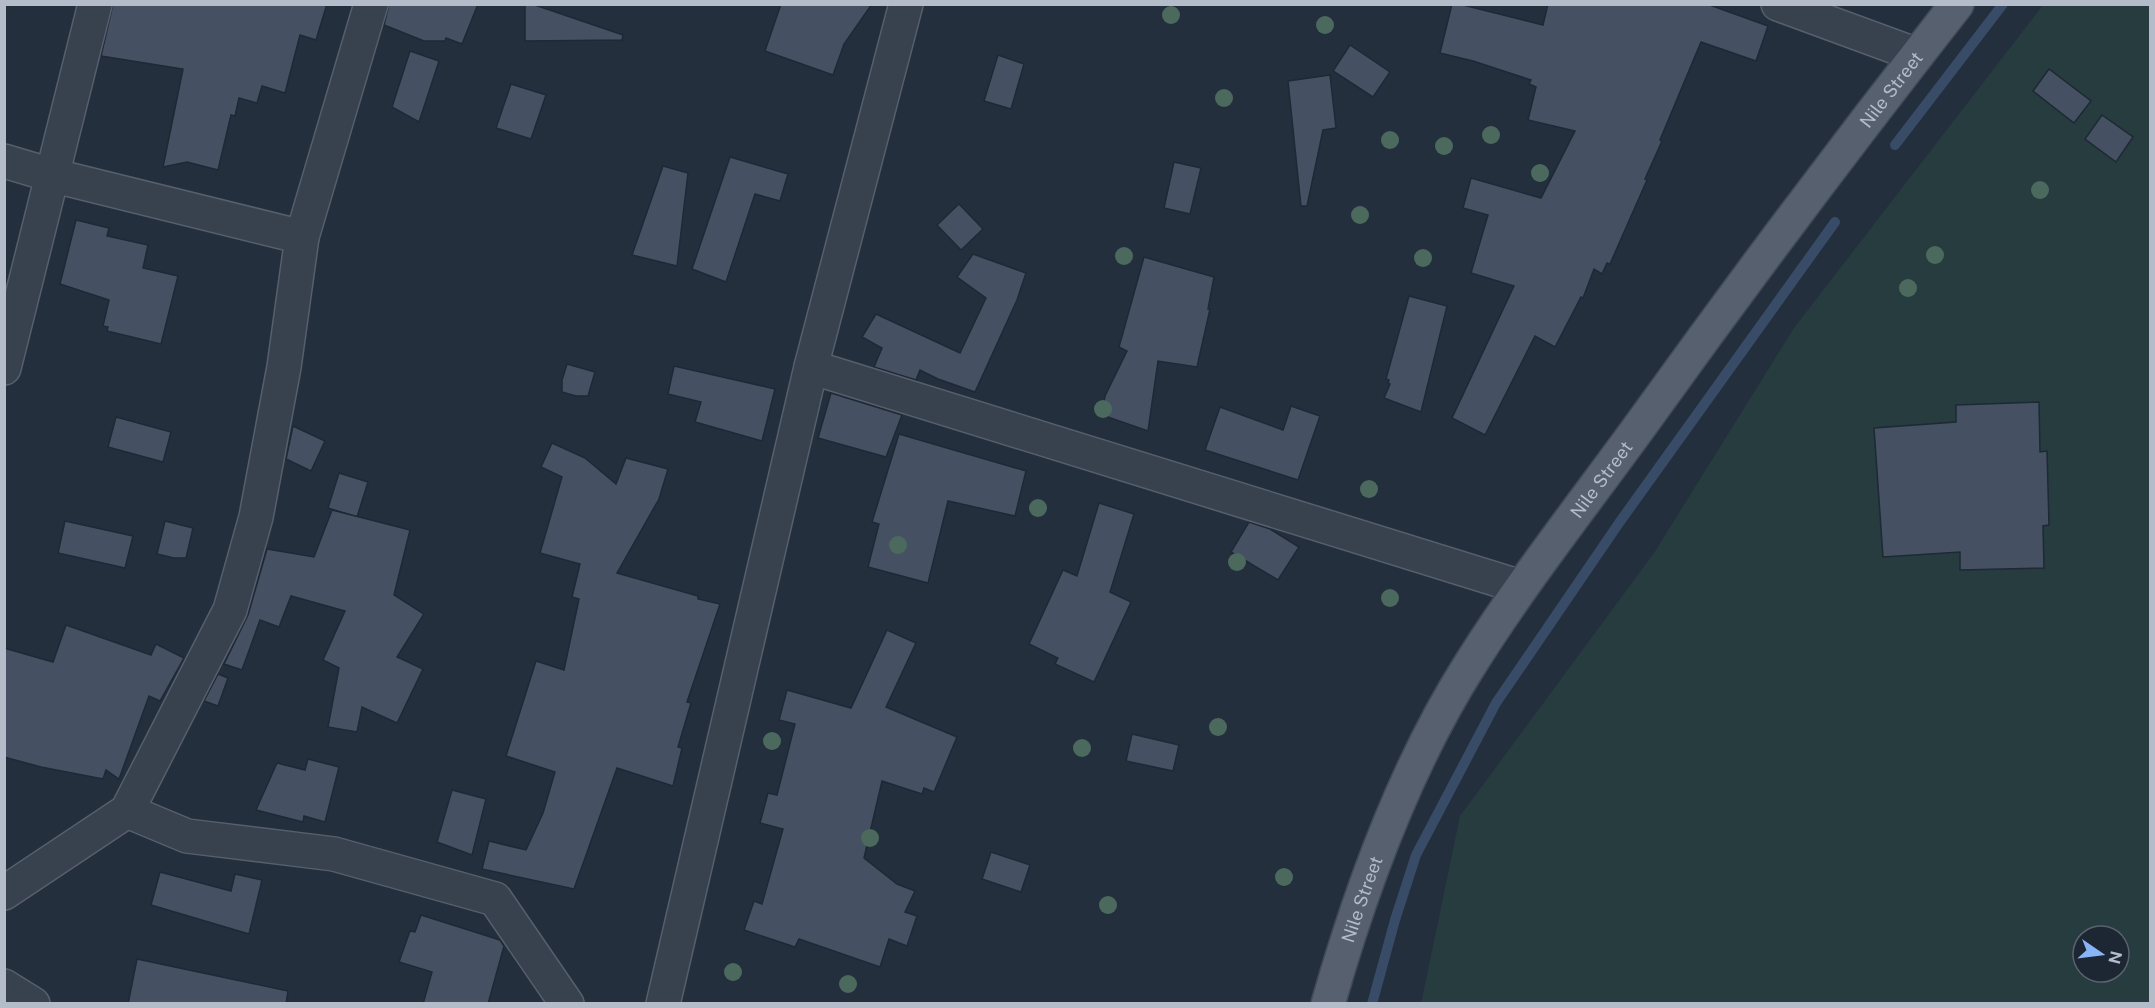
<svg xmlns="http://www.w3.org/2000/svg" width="2155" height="1008" viewBox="0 0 2155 1008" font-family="'Public Sans',sans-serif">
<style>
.green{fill:#263c3f;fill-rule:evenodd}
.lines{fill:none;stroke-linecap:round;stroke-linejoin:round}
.stream{stroke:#394c67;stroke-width:10}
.building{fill:#455162;stroke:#1f2835;stroke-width:1.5}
.street-casing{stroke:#565f6c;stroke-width:36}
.primary-casing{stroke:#414a57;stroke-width:36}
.street{stroke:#38414e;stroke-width:33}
.primary{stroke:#56606e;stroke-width:33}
.tree{fill:#4b6a5d}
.labels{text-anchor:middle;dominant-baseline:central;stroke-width:4.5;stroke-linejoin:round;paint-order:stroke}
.street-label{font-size:18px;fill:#b4bcc9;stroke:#1d2633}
</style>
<rect width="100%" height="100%" fill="#242f3e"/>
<path class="green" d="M 2043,5 L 2150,5 L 2150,1003 L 1421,1004 L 1460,816 L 1654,553 L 1794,328 ZM 2083,936 L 2119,936 L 2119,972 L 2083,972 Z"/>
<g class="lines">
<g class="stream">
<polyline points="1895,145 2003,4"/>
<polyline points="1372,1004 1395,920 1416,855 1496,703 1619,523 1835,222"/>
</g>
</g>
<g class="building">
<polygon points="113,4 327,4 316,40 300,35 285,93 262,86 257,103 239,98 235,116 231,115 218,170 187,162 163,167 183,69 101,56"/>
<polygon points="389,4 478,4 462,44 446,38 445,41 424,41 384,25"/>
<polygon points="525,4 532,4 623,35 622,40 525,41"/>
<polygon points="781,4 872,4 844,44 833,75 765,51"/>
<polygon points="1452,4 1459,4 1543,25 1548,4 1707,4 1768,26 1756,61 1701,42 1660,140 1662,141 1645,179 1647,180 1610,264 1607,263 1602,274 1594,269 1583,298 1581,297 1555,347 1535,336 1485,435 1452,418 1514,286 1471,273 1488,215 1463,208 1471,178 1541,198 1575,131 1528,120 1536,87 1529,84 1531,80 1473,61 1440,53"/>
<polygon points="1350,45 1390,72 1373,97 1333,71"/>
<polygon points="410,51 439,61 419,122 392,107"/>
<polygon points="998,55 1024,64 1011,109 984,101"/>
<polygon points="2049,69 2091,101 2074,123 2033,91"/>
<polygon points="1330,75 1336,128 1323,130 1307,206 1301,206 1288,81"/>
<polygon points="511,84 546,95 531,139 496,128"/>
<polygon points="2102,115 2133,137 2116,162 2085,139"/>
<polygon points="730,157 788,174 780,201 755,194 726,282 692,269"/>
<polygon points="1174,162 1201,168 1190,214 1164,208"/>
<polygon points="663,166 688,173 677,266 632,255"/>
<polygon points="959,204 983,229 961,250 937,225"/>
<polygon points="76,220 109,228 107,236 148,245 143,268 178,276 161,344 107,331 108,327 103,326 109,300 60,284"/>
<polygon points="973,254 1026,273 1017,300 975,392 938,379 920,370 916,380 874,367 882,348 862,337 876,314 960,353 986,298 957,277"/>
<polygon points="1144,257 1214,277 1208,309 1210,309 1197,367 1158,361 1148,431 1102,415 1105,396 1127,351 1119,347"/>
<polygon points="1409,296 1447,306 1421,412 1384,398 1390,384 1388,383 1389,380 1386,379"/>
<polygon points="567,364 595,372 588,396 576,396 562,392 562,380"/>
<polygon points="674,366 775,389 762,441 695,422 701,402 668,394"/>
<polygon points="831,393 902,415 886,457 818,438"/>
<polygon points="2039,402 2040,452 2047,451 2049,525 2043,526 2044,568 1960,570 1960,552 1883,557 1874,428 1956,422 1956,405"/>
<polygon points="1291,406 1320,416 1298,480 1205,450 1220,407 1283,430"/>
<polygon points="116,417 171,432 163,462 108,447"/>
<polygon points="293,426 325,441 311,471 286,459"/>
<polygon points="899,434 1026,471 1015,516 948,501 928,583 868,567 879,524 872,522"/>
<polygon points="552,443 585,458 616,484 626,458 668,469 659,499 617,573 698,596 698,599 720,604 687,702 691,703 678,747 682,748 673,786 617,768 574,889 482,869 489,841 526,850 543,813 555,772 506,756 536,661 564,670 579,599 572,597 580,564 540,553 562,477 541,467"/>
<polygon points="339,473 368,482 357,517 328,508"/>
<polygon points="1099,503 1134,514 1110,592 1131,602 1094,682 1055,664 1058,658 1029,644 1063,570 1077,576"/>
<polygon points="332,510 410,530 394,595 424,614 397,657 423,669 397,723 362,707 357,732 328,727 339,668 323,660 345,611 291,596 279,627 260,620 242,670 224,664 248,615 267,549 314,557"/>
<polygon points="65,521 133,536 125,568 58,553"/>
<polygon points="165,521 193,528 186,558 174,558 157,554"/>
<polygon points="1249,522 1270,529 1299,547 1278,580 1231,552"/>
<polygon points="66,625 151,655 156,644 184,658 160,701 149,696 119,779 106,770 103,779 41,767 4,757 4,648 53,662"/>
<polygon points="887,630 916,643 886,707 957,737 934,792 924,788 922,794 882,781 864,858 897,884 915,891 905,912 917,916 907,946 889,939 880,967 799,939 795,947 744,930 754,901 762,904 783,829 760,823 768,793 777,795 795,724 779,720 787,690 851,708"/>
<polygon points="218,674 228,678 218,706 204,701"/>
<polygon points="1132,734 1179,745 1173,771 1126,761"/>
<polygon points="308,759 339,767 325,822 304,816 303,822 256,810 277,763 305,770"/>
<polygon points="452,790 486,799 472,855 437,842"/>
<polygon points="991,852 1030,865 1021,892 982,879"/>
<polygon points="160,872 231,891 235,874 262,880 249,934 151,905"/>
<polygon points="421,915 500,940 504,946 488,1004 423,1004 432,972 399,962 410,931 415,932"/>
<polygon points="137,959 288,991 286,1004 128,1004"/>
</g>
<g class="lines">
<defs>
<g id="street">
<polyline points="1778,4 1917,55"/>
<polyline points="4,161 51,175 302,237"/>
<polyline points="811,367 1521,587"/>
<polyline points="4,368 95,4"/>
<polyline points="127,811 187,836 334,854 495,899 567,1004"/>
<polyline points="4,893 127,811 230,610 256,517 284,367 302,237 371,4"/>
<polyline points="4,986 33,1004"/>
<polyline points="663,1004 811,367 906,4"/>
</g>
<g id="primary">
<path id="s1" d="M 1328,1004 C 1361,888 1406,765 1471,663 C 1525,577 1589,497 1648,415 C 1748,276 1851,139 1957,4"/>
</g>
</defs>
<use href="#street" class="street-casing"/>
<use href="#primary" class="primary-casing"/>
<use href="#street" class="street"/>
<use href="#primary" class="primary"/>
</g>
<g class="tree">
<circle cx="1171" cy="15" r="9"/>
<circle cx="1325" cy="25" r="9"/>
<circle cx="1224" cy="98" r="9"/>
<circle cx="1491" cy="135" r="9"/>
<circle cx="1390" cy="140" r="9"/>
<circle cx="1444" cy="146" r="9"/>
<circle cx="1540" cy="173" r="9"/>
<circle cx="2040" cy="190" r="9"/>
<circle cx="1360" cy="215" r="9"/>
<circle cx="1935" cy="255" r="9"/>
<circle cx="1124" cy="256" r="9"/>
<circle cx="1423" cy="258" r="9"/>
<circle cx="1908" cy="288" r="9"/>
<circle cx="1103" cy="409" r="9"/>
<circle cx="1369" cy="489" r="9"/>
<circle cx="1038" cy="508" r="9"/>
<circle cx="898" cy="545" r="9"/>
<circle cx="1237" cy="562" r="9"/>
<circle cx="1390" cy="598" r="9"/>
<circle cx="1218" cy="727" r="9"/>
<circle cx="772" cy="741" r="9"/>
<circle cx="1082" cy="748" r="9"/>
<circle cx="870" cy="838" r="9"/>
<circle cx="1284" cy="877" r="9"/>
<circle cx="1108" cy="905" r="9"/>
<circle cx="733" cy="972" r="9"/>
<circle cx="848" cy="984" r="9"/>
</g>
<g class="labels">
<g class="street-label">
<text stroke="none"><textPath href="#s1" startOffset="1082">Nile Street</textPath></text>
<text stroke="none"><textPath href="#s1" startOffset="596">Nile Street</textPath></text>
<text stroke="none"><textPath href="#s1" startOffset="110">Nile Street</textPath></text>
</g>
</g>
<rect width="2155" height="1008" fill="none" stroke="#b4bcc9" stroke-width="12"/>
<g transform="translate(2101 954) rotate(104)"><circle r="28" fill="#1d2633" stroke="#59626f" stroke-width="1.5"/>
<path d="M0-4.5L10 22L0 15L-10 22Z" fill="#8ab4f8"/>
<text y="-9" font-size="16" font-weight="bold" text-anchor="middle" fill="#b4bcc9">N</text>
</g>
</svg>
